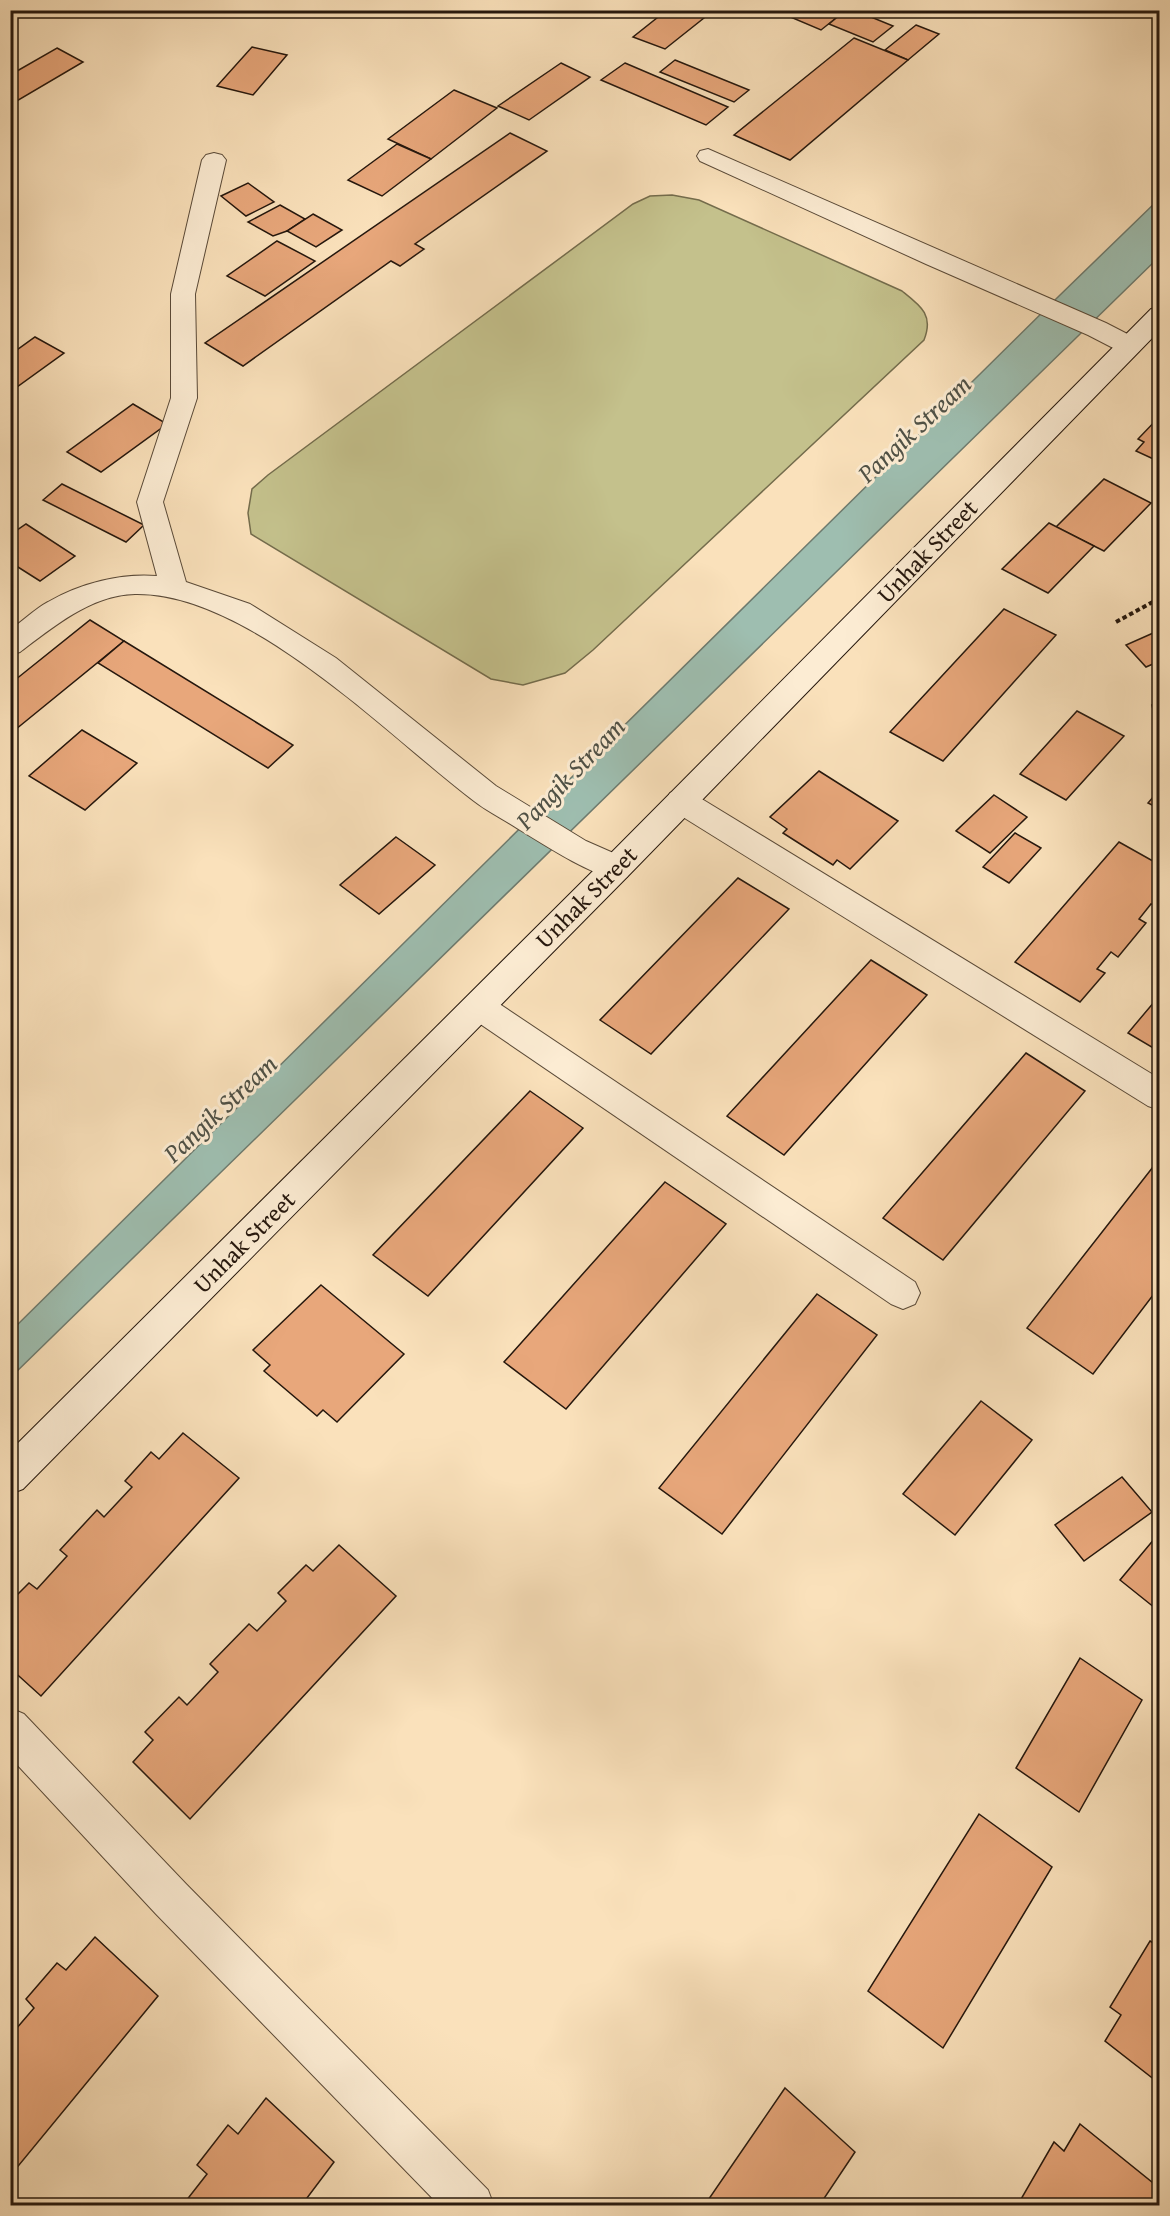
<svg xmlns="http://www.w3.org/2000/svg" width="1170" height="2216" viewBox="0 0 1170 2216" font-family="'Gentium Book Plus',serif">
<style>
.green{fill:#c4c18c;stroke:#746c4c;stroke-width:1.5}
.water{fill:#9ebeb0;stroke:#6e7b6f;stroke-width:1.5}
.building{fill:#e8a77b;stroke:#25170d;stroke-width:1.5}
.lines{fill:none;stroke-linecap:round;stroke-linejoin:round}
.street-casing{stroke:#5a4a38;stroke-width:2}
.secondary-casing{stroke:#25170d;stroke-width:2}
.path{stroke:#25170d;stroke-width:4;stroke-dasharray:4.5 3;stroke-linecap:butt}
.street{fill:#fcecd3;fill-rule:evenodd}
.secondary{fill:#fcecd3;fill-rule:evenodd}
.labels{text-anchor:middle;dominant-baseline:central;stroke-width:6;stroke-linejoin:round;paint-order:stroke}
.street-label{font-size:24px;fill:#25170d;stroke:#fcecd3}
.water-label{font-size:26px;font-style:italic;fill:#4f5146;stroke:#fcecd3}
</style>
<rect width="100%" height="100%" fill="#fae1bb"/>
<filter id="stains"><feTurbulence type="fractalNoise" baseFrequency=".00333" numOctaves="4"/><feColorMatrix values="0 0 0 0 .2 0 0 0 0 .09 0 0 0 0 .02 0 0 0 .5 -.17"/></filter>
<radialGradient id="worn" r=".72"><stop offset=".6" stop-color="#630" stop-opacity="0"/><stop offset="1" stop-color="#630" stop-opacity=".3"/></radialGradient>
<path class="green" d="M 672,195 L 699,200 L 902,291 C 921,306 934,315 924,340 L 593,650 L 565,673 L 523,685 L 491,679 L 251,534 L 248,513 L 252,489 L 268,475 L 633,204 L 650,196 Z"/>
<polygon class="water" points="1159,199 1159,257 11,1377 11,1331 1059,296"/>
<g class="building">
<polygon points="667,10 714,10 665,49 633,37"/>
<polygon points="774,10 846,10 821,30"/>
<polygon points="846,10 854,10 893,26 873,42 829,24"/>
<polygon points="916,25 939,34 908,60 885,50"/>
<polygon points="854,38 908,60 790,160 734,135"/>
<polygon points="252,47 287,55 253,95 217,86"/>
<polygon points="57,48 83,62 10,105 10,75"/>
<polygon points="675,60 749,90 734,102 660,72"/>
<polygon points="561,63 590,77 529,120 498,106"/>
<polygon points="625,63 728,107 706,125 601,80"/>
<polygon points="454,90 497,108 431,159 388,139"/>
<polygon points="510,133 547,151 415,244 424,249 400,266 391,261 243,366 205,343"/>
<polygon points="397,144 431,159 382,196 348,180"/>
<polygon points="248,183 274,202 246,216 221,196"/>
<polygon points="280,205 305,219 287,231 273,236 248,222"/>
<polygon points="313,214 342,230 316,247 287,231"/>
<polygon points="277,241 315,261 265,296 227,276"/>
<polygon points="35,337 64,353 10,392 10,355"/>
<polygon points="133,404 167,424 101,472 67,452"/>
<polygon points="1160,416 1160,462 1136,451 1144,442 1138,439"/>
<polygon points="1104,479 1151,503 1104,551 1056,527"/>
<polygon points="62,484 144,525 126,542 43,500"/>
<polygon points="1049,523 1094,546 1048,593 1002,569"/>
<polygon points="26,524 75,556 40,581 10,562 10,535"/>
<polygon points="1004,609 1056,635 943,761 890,732"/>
<polygon points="90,620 124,641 10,734 10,684"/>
<polygon points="1160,630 1160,661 1146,667 1126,645"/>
<polygon points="124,641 293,745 268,768 98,663"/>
<polygon points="1152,705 1160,705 1160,744"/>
<polygon points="1077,711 1124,736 1066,800 1020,774"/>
<polygon points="82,730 137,763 85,810 29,776"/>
<polygon points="819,771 898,821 850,869 837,860 833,865 783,833 787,829 770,817"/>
<polygon points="1160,789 1160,809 1148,803"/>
<polygon points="994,795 1027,817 990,853 956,831"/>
<polygon points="1015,833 1041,848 1009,883 983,867"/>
<polygon points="396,837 435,865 379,914 340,885"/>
<polygon points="1119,842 1160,865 1160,907 1151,904 1139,919 1146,923 1118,957 1111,952 1097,969 1105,973 1080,1002 1015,962"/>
<polygon points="738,878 789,909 651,1054 600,1020"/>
<polygon points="871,960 927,995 784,1155 727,1116"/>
<polygon points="1160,995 1160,1052 1128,1033"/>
<polygon points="1026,1053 1085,1091 943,1260 883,1218"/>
<polygon points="530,1091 583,1128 428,1296 373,1255"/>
<polygon points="1160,1158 1160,1286 1093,1374 1027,1328"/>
<polygon points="665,1182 726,1224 566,1409 504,1362"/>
<polygon points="321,1285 404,1354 337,1422 323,1410 317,1416 264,1371 270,1365 253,1350"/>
<polygon points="817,1294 877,1335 722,1534 659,1488"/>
<polygon points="981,1401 1032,1440 955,1535 903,1494"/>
<polygon points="183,1433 239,1478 41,1696 10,1668 10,1602 29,1583 37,1589 67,1556 60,1550 97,1510 104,1517 132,1487 125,1481 151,1452 159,1459"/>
<polygon points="1122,1477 1152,1512 1084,1561 1055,1525"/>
<polygon points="1160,1532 1160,1612 1120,1580"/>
<polygon points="339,1545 396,1596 190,1819 133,1762 153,1740 145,1732 179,1697 187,1705 218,1672 210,1664 249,1624 257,1631 286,1601 278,1593 306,1565 313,1571"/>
<polygon points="1080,1658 1142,1700 1079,1812 1016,1768"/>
<polygon points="979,1814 1052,1867 943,2048 868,1991"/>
<polygon points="95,1937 158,1996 10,2176 10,2036 34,2008 26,1999 57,1963 66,1970"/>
<polygon points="1150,1941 1160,1947 1160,2084 1105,2041 1121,2015 1110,2007"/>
<polygon points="785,2088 855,2152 819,2206 704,2206"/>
<polygon points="266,2098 334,2162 301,2206 182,2206 207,2174 197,2165 228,2125 238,2134"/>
<polygon points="1080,2124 1158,2187 1148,2206 1017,2206 1054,2142 1064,2151"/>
</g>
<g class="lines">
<defs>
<g id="street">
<polygon points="708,149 1106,323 1137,339 1140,345 1137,351 1128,353 1119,351 1088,335 926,264 700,161 697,156 700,151"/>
<path d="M 214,153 L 222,155 L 226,160 L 195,294 L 197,398 L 163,502 L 186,582 L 250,604 L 336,658 L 496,786 L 586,841 L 627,859 L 631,868 L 627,877 L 616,880 C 581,869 551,849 520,830 C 505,820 488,812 474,801 C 387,735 249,592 135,594 C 91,595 53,627 20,652 L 10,655 L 10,630 C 23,621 35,609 48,602 C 81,583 121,573 157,576 L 137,502 L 171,398 L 171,294 L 202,160 L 206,155 Z"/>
<polygon points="681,789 692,793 1160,1079 1160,1110 1148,1106 670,809 666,801 670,793"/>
<polygon points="478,993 489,997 915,1282 920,1293 915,1304 903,1309 891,1304 467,1015 462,1006 467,997"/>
<polygon points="10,1708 24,1714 186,1884 488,2190 494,2206 440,2206 156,1914 10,1757"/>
</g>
<polygon id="secondary" points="1160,307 1160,330 627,877 23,1489 10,1494 10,1451 605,859 1151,309"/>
</defs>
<use href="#street" class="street-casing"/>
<use href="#secondary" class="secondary-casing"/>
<polyline class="path" points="1116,622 1160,598"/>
<use href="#street" class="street"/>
<use href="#secondary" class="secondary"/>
</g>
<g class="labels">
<g class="street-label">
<text transform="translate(927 551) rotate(-46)">Unhak Street</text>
<text transform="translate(586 897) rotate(-45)">Unhak Street</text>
<text transform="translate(244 1242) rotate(-45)">Unhak Street</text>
</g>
<g class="water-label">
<text transform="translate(914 428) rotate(-43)">Pangik Stream</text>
<text transform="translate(570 773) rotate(-46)">Pangik Stream</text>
<text transform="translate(220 1108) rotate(-43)">Pangik Stream</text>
</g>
</g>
<rect width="1170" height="2216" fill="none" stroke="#fae1bb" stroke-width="36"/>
<rect x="12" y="12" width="1146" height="2192" fill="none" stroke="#25170d" stroke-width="3"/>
<rect x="18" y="18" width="1134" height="2180" fill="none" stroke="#25170d" stroke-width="1.5"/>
<rect width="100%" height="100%" filter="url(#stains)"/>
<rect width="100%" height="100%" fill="url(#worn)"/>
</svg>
